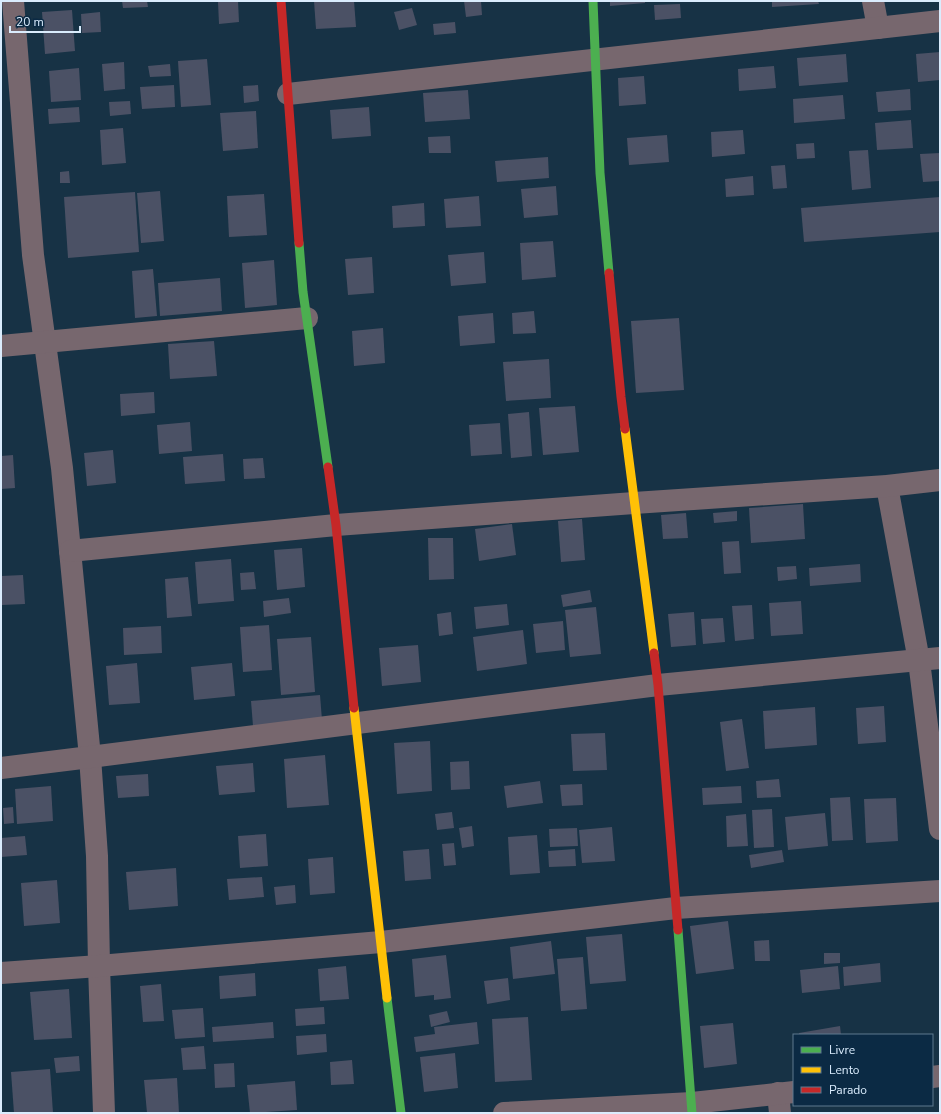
<svg xmlns="http://www.w3.org/2000/svg" width="941" height="1114" viewBox="0 0 941 1114" font-family="'Nunito Sans',sans-serif">
<style>
.building{fill:#4b5165}
.lines{fill:none;stroke-linecap:round;stroke-linejoin:round}
.street{stroke:#77676e;stroke-width:22}
.fast{stroke:#4caf50;stroke-width:9}
.slow{stroke:#ffc107;stroke-width:9}
.jam{stroke:#c62828;stroke-width:9}
</style>
<rect width="100%" height="100%" fill="#173245"/>
<g class="building">
<polygon points="122,1 147,1 148,7 123,8"/>
<polygon points="238,1 239,22 219,24 218,2"/>
<polygon points="314,1 354,1 356,27 316,29"/>
<polygon points="464,1 481,1 482,15 466,17"/>
<polygon points="610,1 645,1 645,3 610,6"/>
<polygon points="772,1 818,1 819,4 772,7"/>
<polygon points="680,4 681,18 655,20 654,5"/>
<polygon points="412,8 417,25 399,30 394,12"/>
<polygon points="72,10 75,51 45,54 42,12"/>
<polygon points="100,12 101,32 82,33 81,14"/>
<polygon points="455,22 456,33 434,35 433,24"/>
<polygon points="940,52 940,80 918,82 916,54"/>
<polygon points="846,54 848,82 799,86 797,58"/>
<polygon points="207,59 211,105 181,107 178,61"/>
<polygon points="124,62 125,89 104,91 102,64"/>
<polygon points="170,64 171,76 150,77 148,66"/>
<polygon points="774,66 776,88 739,91 738,69"/>
<polygon points="79,68 81,100 51,102 49,71"/>
<polygon points="644,76 646,104 619,106 618,78"/>
<polygon points="174,85 175,107 142,109 140,87"/>
<polygon points="258,85 259,101 244,103 243,86"/>
<polygon points="910,89 911,110 878,112 876,92"/>
<polygon points="468,90 470,119 425,122 423,93"/>
<polygon points="843,95 845,119 794,123 793,99"/>
<polygon points="130,101 131,114 110,116 109,102"/>
<polygon points="79,107 80,122 49,124 48,109"/>
<polygon points="369,107 371,136 332,139 330,110"/>
<polygon points="256,111 258,148 223,151 220,113"/>
<polygon points="911,120 913,148 877,150 875,123"/>
<polygon points="123,128 126,163 102,165 100,130"/>
<polygon points="743,130 745,154 712,157 711,132"/>
<polygon points="667,135 669,162 629,165 627,138"/>
<polygon points="450,136 451,153 429,153 428,137"/>
<polygon points="814,143 815,158 797,159 796,144"/>
<polygon points="868,150 871,188 852,190 849,151"/>
<polygon points="940,153 940,181 923,182 920,154"/>
<polygon points="548,157 549,178 497,182 495,161"/>
<polygon points="785,165 787,188 773,189 771,166"/>
<polygon points="69,171 70,183 60,183 60,172"/>
<polygon points="753,176 754,195 726,197 725,179"/>
<polygon points="556,186 558,215 524,218 521,189"/>
<polygon points="160,191 164,241 141,243 137,193"/>
<polygon points="135,192 139,252 68,258 64,197"/>
<polygon points="264,194 267,235 229,237 227,196"/>
<polygon points="479,196 481,226 446,228 444,199"/>
<polygon points="940,197 940,232 804,242 801,208"/>
<polygon points="424,203 425,226 393,228 392,206"/>
<polygon points="553,241 556,277 522,280 520,243"/>
<polygon points="484,252 486,283 451,286 448,255"/>
<polygon points="372,257 374,293 348,295 345,259"/>
<polygon points="274,260 277,305 245,308 242,263"/>
<polygon points="153,269 157,316 135,318 132,271"/>
<polygon points="220,278 222,311 160,316 158,283"/>
<polygon points="534,311 536,333 513,334 512,313"/>
<polygon points="493,313 495,343 460,346 458,316"/>
<polygon points="679,318 684,390 636,393 631,321"/>
<polygon points="383,328 385,363 354,366 352,331"/>
<polygon points="214,341 217,376 170,379 168,344"/>
<polygon points="549,359 551,398 506,401 503,362"/>
<polygon points="154,392 155,413 121,416 120,394"/>
<polygon points="575,406 579,452 543,455 539,408"/>
<polygon points="529,412 532,456 511,458 508,414"/>
<polygon points="190,422 192,451 159,454 157,425"/>
<polygon points="500,423 502,454 471,456 469,425"/>
<polygon points="113,450 116,483 87,486 84,453"/>
<polygon points="223,454 225,481 185,484 183,457"/>
<polygon points="13,455 15,488 1,489 1,456"/>
<polygon points="263,458 265,478 244,479 243,459"/>
<polygon points="803,504 805,539 751,543 749,508"/>
<polygon points="737,511 737,521 714,523 713,513"/>
<polygon points="686,513 688,538 663,539 661,515"/>
<polygon points="582,519 585,560 561,562 558,521"/>
<polygon points="512,524 516,555 479,561 475,529"/>
<polygon points="428,538 453,538 454,579 429,580"/>
<polygon points="739,541 741,573 724,574 722,542"/>
<polygon points="302,548 305,587 277,590 274,550"/>
<polygon points="231,559 234,601 198,604 195,562"/>
<polygon points="860,564 861,582 810,586 809,568"/>
<polygon points="796,566 797,579 778,581 777,567"/>
<polygon points="254,572 256,589 241,590 240,573"/>
<polygon points="23,575 25,604 2,605 1,576"/>
<polygon points="188,577 192,616 167,618 165,579"/>
<polygon points="590,590 592,602 563,607 561,595"/>
<polygon points="289,598 291,613 264,617 263,601"/>
<polygon points="801,601 803,634 771,636 769,603"/>
<polygon points="507,604 509,625 476,629 474,607"/>
<polygon points="752,605 754,639 735,641 732,606"/>
<polygon points="596,607 601,654 570,657 565,610"/>
<polygon points="451,612 453,634 439,636 437,614"/>
<polygon points="694,612 696,645 671,647 668,614"/>
<polygon points="723,618 725,642 703,644 701,619"/>
<polygon points="563,621 565,650 536,653 533,624"/>
<polygon points="269,625 272,670 243,672 240,627"/>
<polygon points="161,626 162,653 124,655 123,628"/>
<polygon points="523,630 527,664 477,671 473,637"/>
<polygon points="311,637 315,692 281,695 277,639"/>
<polygon points="418,645 421,682 382,686 379,648"/>
<polygon points="137,663 140,703 109,705 106,666"/>
<polygon points="232,663 235,696 194,700 191,667"/>
<polygon points="320,695 322,720 253,726 251,701"/>
<polygon points="884,706 886,742 858,744 856,708"/>
<polygon points="815,707 817,745 765,749 763,711"/>
<polygon points="742,719 749,768 726,771 720,722"/>
<polygon points="605,733 607,770 573,771 571,734"/>
<polygon points="430,741 432,791 397,794 394,743"/>
<polygon points="325,755 329,805 287,808 284,759"/>
<polygon points="469,761 470,789 451,790 450,762"/>
<polygon points="253,763 255,792 219,795 216,766"/>
<polygon points="148,774 149,796 118,798 116,776"/>
<polygon points="779,779 781,797 757,798 756,781"/>
<polygon points="540,781 543,803 507,808 504,786"/>
<polygon points="582,784 583,805 562,806 560,785"/>
<polygon points="51,786 53,821 17,824 15,789"/>
<polygon points="741,786 742,803 703,805 702,788"/>
<polygon points="850,797 853,840 832,841 830,798"/>
<polygon points="896,798 898,841 866,843 864,799"/>
<polygon points="13,807 14,823 4,824 3,808"/>
<polygon points="772,809 774,847 754,848 752,810"/>
<polygon points="452,812 454,828 437,830 435,814"/>
<polygon points="825,813 828,846 788,850 785,817"/>
<polygon points="746,814 748,846 727,847 726,816"/>
<polygon points="472,826 474,846 462,848 459,828"/>
<polygon points="612,827 615,861 582,863 579,830"/>
<polygon points="577,828 578,846 550,847 549,829"/>
<polygon points="266,834 268,866 240,868 238,836"/>
<polygon points="537,835 540,873 510,875 508,837"/>
<polygon points="25,836 27,855 1,857 1,838"/>
<polygon points="454,843 456,865 444,866 442,844"/>
<polygon points="429,849 431,879 405,881 403,851"/>
<polygon points="575,849 576,866 549,867 548,851"/>
<polygon points="782,850 784,862 751,868 749,855"/>
<polygon points="333,857 335,893 310,895 308,859"/>
<polygon points="176,868 178,906 129,910 126,872"/>
<polygon points="262,877 264,897 229,900 227,879"/>
<polygon points="57,880 60,923 24,926 21,883"/>
<polygon points="295,885 296,903 276,905 274,887"/>
<polygon points="728,921 734,969 696,974 690,926"/>
<polygon points="622,934 626,981 590,984 586,937"/>
<polygon points="769,940 770,961 755,961 754,941"/>
<polygon points="551,941 555,974 513,979 510,947"/>
<polygon points="824,953 840,953 840,963 824,964"/>
<polygon points="446,955 451,998 434,1000 434,995 415,997 412,959"/>
<polygon points="583,957 587,1009 561,1011 557,959"/>
<polygon points="880,963 881,982 844,986 843,967"/>
<polygon points="346,966 349,999 320,1001 318,969"/>
<polygon points="838,966 840,989 802,993 800,970"/>
<polygon points="255,973 256,996 220,999 219,976"/>
<polygon points="508,978 510,1000 487,1004 484,981"/>
<polygon points="161,984 164,1021 143,1022 140,986"/>
<polygon points="69,989 72,1038 34,1040 30,992"/>
<polygon points="324,1007 325,1024 296,1026 295,1009"/>
<polygon points="203,1008 205,1037 175,1039 172,1010"/>
<polygon points="447,1011 450,1022 431,1027 429,1015"/>
<polygon points="528,1017 532,1080 495,1082 492,1019"/>
<polygon points="273,1022 274,1038 213,1042 212,1027"/>
<polygon points="477,1022 479,1044 416,1052 414,1037 435,1034 434,1027"/>
<polygon points="733,1023 737,1064 704,1068 700,1026"/>
<polygon points="840,1026 841,1035 799,1035 799,1033"/>
<polygon points="326,1034 327,1052 297,1055 296,1036"/>
<polygon points="204,1046 206,1069 183,1070 181,1048"/>
<polygon points="455,1053 458,1088 424,1092 420,1057"/>
<polygon points="79,1056 80,1071 56,1073 54,1058"/>
<polygon points="352,1060 354,1084 331,1085 330,1062"/>
<polygon points="234,1063 235,1087 215,1088 214,1064"/>
<polygon points="50,1069 53,1113 14,1113 11,1072"/>
<polygon points="177,1078 179,1113 147,1113 144,1080"/>
<polygon points="295,1081 297,1110 250,1113 247,1085"/>
</g>
<g class="lines">
<g class="street">
<polyline points="13,1 33,255 62,468 90,757 97,856 99,966 104,1113"/>
<polyline points="873,1 878,28"/>
<polyline points="288,94 940,21"/>
<polyline points="1,346 307,318"/>
<polyline points="887,486 919,661 940,829"/>
<polyline points="70,551 336,525 634,503 887,486 940,480"/>
<polyline points="1,768 90,757 658,685 940,658"/>
<polyline points="1,973 99,966 381,942 676,908 940,891"/>
<polyline points="932,1077 940,1076"/>
<polyline points="778,1093 780,1113"/>
<polyline points="504,1113 692,1103 794,1092"/>
</g>
<g class="fast">
<polyline points="593,1 600,173 609,273"/>
<polyline points="299,243 303,292 328,467"/>
<polyline points="678,930 692,1113"/>
<polyline points="387,998 401,1113"/>
</g>
<g class="slow">
<polyline points="625,429 654,653"/>
<polyline points="354,708 387,998"/>
</g>
<g class="jam">
<polyline points="281,1 299,243"/>
<polyline points="609,273 621,397 625,429"/>
<polyline points="328,467 336,525 354,708"/>
<polyline points="654,653 658,685 678,930"/>
</g>
</g>
<rect width="941" height="1114" fill="none" stroke="#daecfd" stroke-width="4"/>
<rect x="793" y="1034" width="140" height="72" fill="#0b2a44" stroke="#5e788e"/>
<rect x="801" y="1047" width="20" height="6" fill="#4caf50" stroke="#5e788e"/>
<text x="829" y="1054" font-size="12" fill="#daecfd">Livre</text>
<rect x="801" y="1067" width="20" height="6" fill="#ffc107" stroke="#5e788e"/>
<text x="829" y="1074" font-size="12" fill="#daecfd">Lento</text>
<rect x="801" y="1087" width="20" height="6" fill="#c62828" stroke="#5e788e"/>
<text x="829" y="1094" font-size="12" fill="#daecfd">Parado</text>
<path d="M10 26v6h70v-6" fill="none" stroke="#daecfd" stroke-width="2"/>
<text x="16" y="26" font-size="12" fill="#daecfd" stroke="#0b2a44" stroke-width="3" paint-order="stroke">20 m</text>
</svg>
